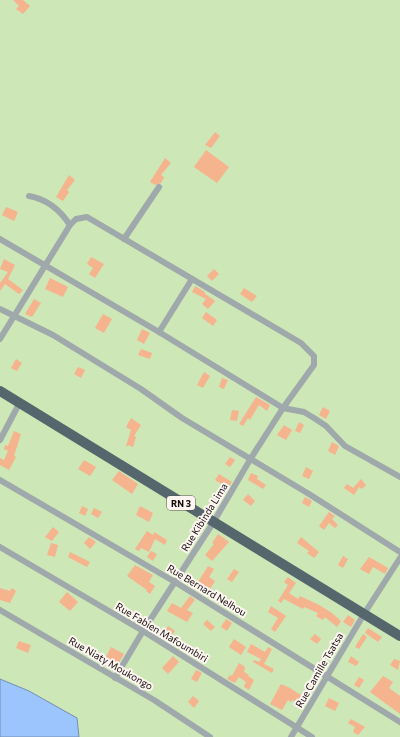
<svg xmlns="http://www.w3.org/2000/svg" width="400" height="737" viewBox="0 0 400 737" font-family="Commissioner,sans-serif">
<style>
.green{fill:#cee7b6}
.water{fill:#9cc5fe;stroke:#738eb5}
.building{fill:#f5b38e}
.lines{fill:none;stroke-linecap:round;stroke-linejoin:round}
.minor{stroke:#9fa8aa;stroke-width:6}
.trunk{stroke:#55676c;stroke-width:10}
.labels{text-anchor:middle;dominant-baseline:central;stroke-width:4;stroke-linejoin:round;paint-order:stroke}
.shield{fill:#fef6f2;stroke:#5a5350;stroke-width:1}
.shield-label{font-size:9px;font-weight:bold;fill:#130d0a}
.street-label{font-size:10px;fill:#130d0a;stroke:#fef6f2}
</style>
<rect width="100%" height="100%" fill="#f9e7dc"/>
<rect class="green" x="0" y="0" width="400" height="737"/>
<polygon class="water" points="0,679 29,691 77,718 79,737 0,737"/>
<g class="building">
<polygon points="13,0 23,0 30,6 23,14 16,9 19,6"/>
<polygon points="215,132 220,136 211,148 205,145"/>
<polygon points="206,150 229,167 217,183 194,167"/>
<polygon points="165,158 171,163 161,175 164,177 161,183 155,185 150,182"/>
<polygon points="69,175 75,180 67,190 69,192 63,201 56,197"/>
<polygon points="6,207 18,212 14,221 2,215"/>
<polygon points="91,257 104,264 95,278 89,274 93,268 87,264"/>
<polygon points="4,259 15,265 8,279 23,290 19,294 5,284 0,291 0,283 8,272 0,269"/>
<polygon points="214,269 219,274 212,281 207,276"/>
<polygon points="50,278 68,287 63,297 45,289"/>
<polygon points="195,286 205,292 204,293 215,301 208,309 202,304 206,299 192,292"/>
<polygon points="244,288 257,296 252,302 240,294"/>
<polygon points="34,299 41,303 32,317 25,314"/>
<polygon points="206,312 217,320 213,326 202,318"/>
<polygon points="103,314 112,319 104,333 95,328"/>
<polygon points="142,329 150,333 144,344 137,340"/>
<polygon points="141,349 152,353 150,359 138,355"/>
<polygon points="16,359 22,363 17,371 11,368"/>
<polygon points="78,367 85,370 81,378 74,374"/>
<polygon points="204,372 210,376 203,388 197,385"/>
<polygon points="222,378 228,380 224,389 219,387"/>
<polygon points="256,397 270,405 267,411 259,405 250,420 248,418 243,426 239,424"/>
<polygon points="323,407 330,411 326,419 319,415"/>
<polygon points="232,410 239,411 237,421 230,420"/>
<polygon points="131,418 141,425 134,436 136,437 133,447 128,445 127,447 126,446 131,430 126,427"/>
<polygon points="299,422 304,425 300,433 295,431"/>
<polygon points="284,425 292,430 286,440 277,435"/>
<polygon points="14,431 21,434 14,456 16,457 9,470 0,465 0,458 4,460 8,451 4,449 5,445 8,446"/>
<polygon points="332,442 339,446 335,455 328,451"/>
<polygon points="230,457 235,460 230,467 225,464"/>
<polygon points="84,460 96,467 90,476 78,469"/>
<polygon points="306,467 313,471 309,479 302,476"/>
<polygon points="119,471 138,484 132,494 112,480"/>
<polygon points="251,473 258,476 257,479 266,485 263,489 248,480"/>
<polygon points="219,474 232,482 228,488 215,480"/>
<polygon points="361,479 366,485 362,489 359,487 354,495 344,488 347,484 353,488"/>
<polygon points="248,494 255,501 251,506 243,500"/>
<polygon points="305,497 312,501 309,507 302,503"/>
<polygon points="82,506 88,509 85,516 79,513"/>
<polygon points="140,506 153,513 149,522 136,515"/>
<polygon points="94,508 102,512 98,518 91,514"/>
<polygon points="329,512 335,516 332,519 338,525 335,528 329,523 324,530 319,526"/>
<polygon points="53,527 59,532 52,541 45,537"/>
<polygon points="147,531 153,535 154,532 167,540 165,545 155,539 149,552 141,548 139,551 135,549"/>
<polygon points="218,534 229,542 212,561 205,555 214,544 212,543"/>
<polygon points="89,537 96,542 90,549 84,543"/>
<polygon points="301,537 319,552 314,558 307,553 309,551 297,543"/>
<polygon points="51,543 58,545 55,557 47,555"/>
<polygon points="151,551 157,554 153,561 147,557"/>
<polygon points="70,552 90,562 87,567 68,557"/>
<polygon points="343,556 348,559 343,568 338,565"/>
<polygon points="369,557 388,568 385,574 373,567 369,574 360,569"/>
<polygon points="135,565 153,575 149,582 155,586 150,594 146,591 147,590 127,576"/>
<polygon points="208,566 214,569 209,577 215,581 210,589 203,585 200,590 195,587"/>
<polygon points="234,569 239,572 232,582 227,579"/>
<polygon points="288,577 296,583 289,593 298,599 300,596 319,605 332,613 341,621 337,627 325,617 323,620 316,616 318,613 304,607 303,609 284,599 281,603 278,601 288,585 284,582"/>
<polygon points="0,588 10,591 12,588 16,591 10,603 0,600"/>
<polygon points="67,592 78,602 70,611 59,602"/>
<polygon points="190,596 195,600 187,610 193,613 187,622 167,611 172,603 181,608"/>
<polygon points="271,606 286,616 275,632 271,629 278,618 268,612"/>
<polygon points="348,615 355,620 351,627 343,622"/>
<polygon points="226,619 232,623 227,631 221,627"/>
<polygon points="207,620 215,627 211,631 203,624"/>
<polygon points="168,626 175,631 168,640 162,635"/>
<polygon points="368,628 382,637 378,642 365,633"/>
<polygon points="315,634 321,639 317,644 310,639"/>
<polygon points="363,634 367,637 359,649 355,647"/>
<polygon points="234,639 246,647 241,655 229,647"/>
<polygon points="19,641 31,645 28,653 16,648"/>
<polygon points="251,644 265,652 268,647 272,649 264,664 274,669 272,673 253,662 254,660 259,662 261,659 247,652"/>
<polygon points="111,647 124,654 114,671 111,670 114,666 104,661"/>
<polygon points="173,656 179,662 168,674 162,668"/>
<polygon points="351,656 359,662 356,666 348,662"/>
<polygon points="394,659 400,661 398,670 390,665"/>
<polygon points="239,663 245,667 244,672 249,675 248,676 254,680 249,690 244,687 246,682 239,677 235,683 227,679 230,675 232,676"/>
<polygon points="196,670 202,673 197,682 191,679"/>
<polygon points="383,676 393,682 389,688 400,696 400,714 370,692"/>
<polygon points="359,677 364,680 359,688 354,685"/>
<polygon points="281,684 290,688 304,697 299,704 292,700 291,702 288,700 282,710 270,704"/>
<polygon points="193,696 199,701 194,708 188,702"/>
<polygon points="329,698 339,703 335,711 325,706"/>
<polygon points="351,719 365,727 358,735 353,732 355,727 348,723"/>
</g>
<g class="lines">
<g class="minor">
<path d="M 29,196 C 47,199 60,210 70,225"/>
<polyline points="0,239 159,332 283,408 304,412 314,418 326,426 345,446 400,477"/>
<polyline points="124,239 159,187"/>
<polyline points="0,309 53,335 141,389 182,418 309,494 400,552"/>
<polyline points="159,332 192,279"/>
<polyline points="0,339 70,225 76,219 87,217 301,343 314,356 314,365 283,408 251,458 213,523 143,631 115,678"/>
<polyline points="0,440 19,404"/>
<polyline points="0,480 175,582 400,722"/>
<polyline points="0,547 143,631 312,737"/>
<polyline points="0,610 154,700 210,737"/>
<polyline points="291,737 364,614 400,558"/>
</g>
<polyline class="trunk" points="0,391 400,636"/>
</g>
<g class="labels">
<rect class="shield" x="167" y="496" width="28" height="14" rx="3"/>
<g class="shield-label">
<text x="181" y="503">RN 3</text>
</g>
<g class="street-label">
<text transform="translate(204 517) rotate(-58)">Rue Kibinda Lima</text>
<text transform="translate(207 590) rotate(31)">Rue Bernard Nelhou</text>
<text transform="translate(162 632) rotate(31)">Rue Fabien Mafoumbiri</text>
<text transform="translate(111 663) rotate(30)">Rue Niaty Moukongo</text>
<text transform="translate(319 670) rotate(-60)">Rue Camille Tsatsa</text>
</g>
</g>
</svg>
